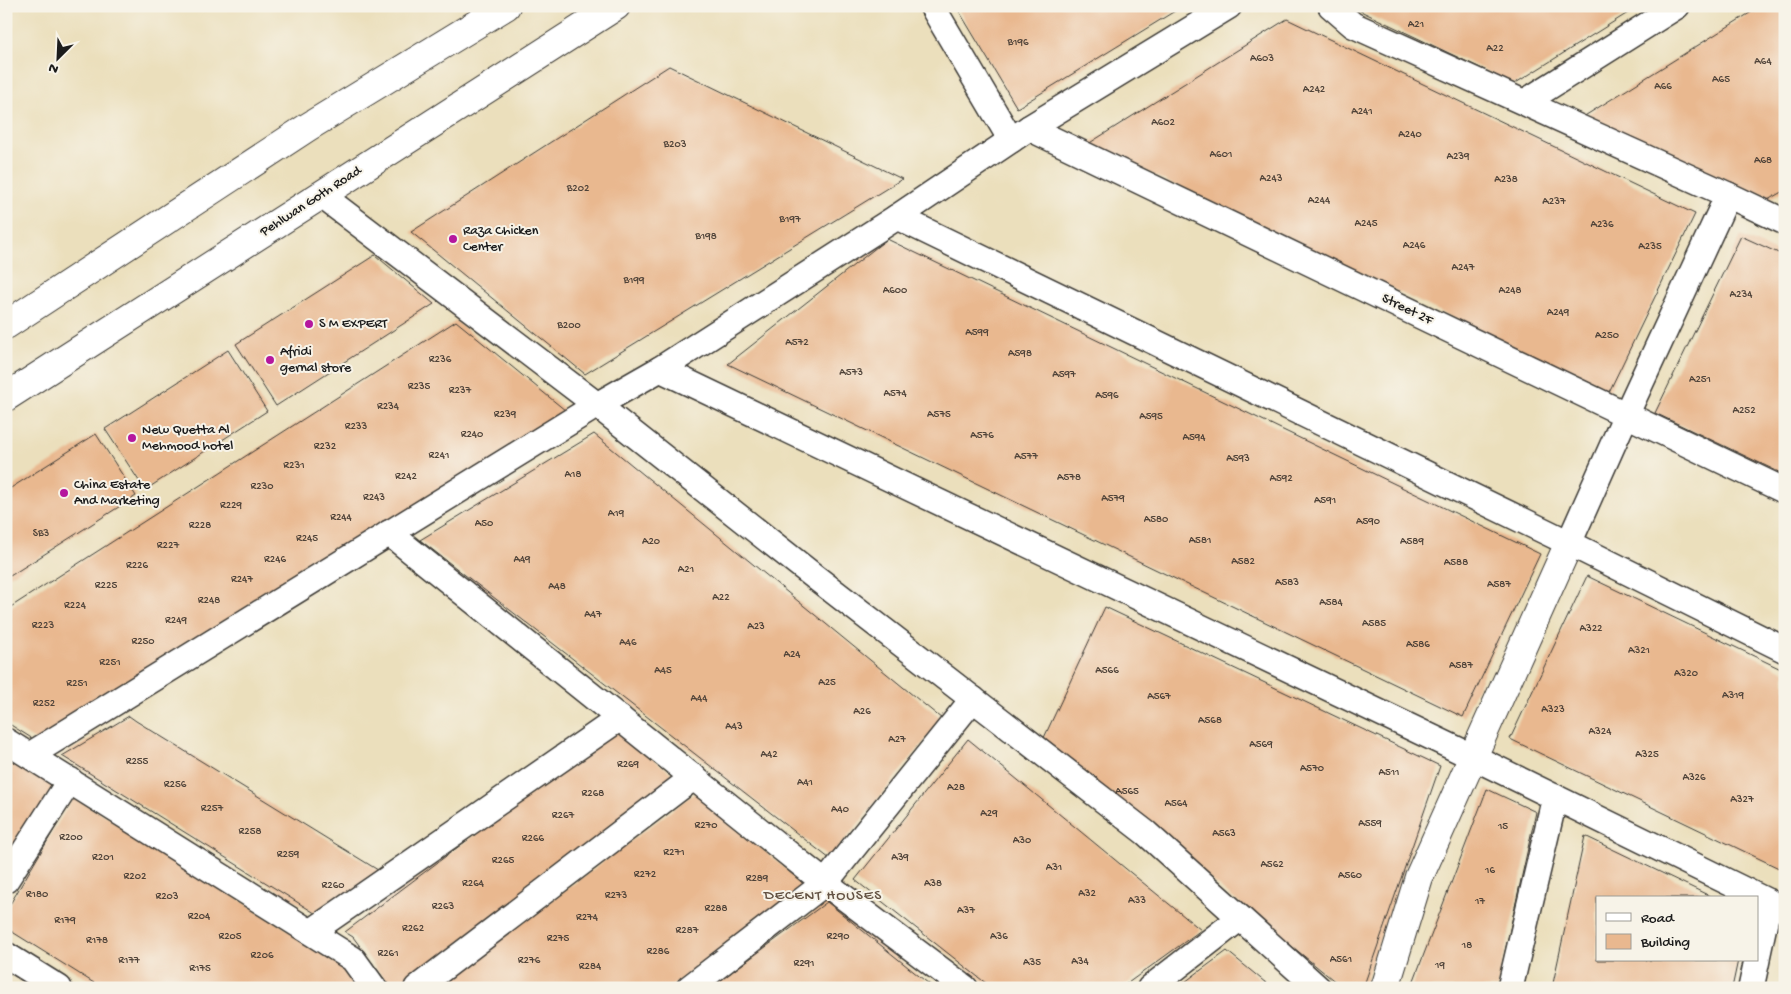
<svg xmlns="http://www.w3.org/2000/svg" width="1791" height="994" viewBox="0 0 1791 994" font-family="'Gochi Hand',sans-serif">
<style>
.building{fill:#e9b88f}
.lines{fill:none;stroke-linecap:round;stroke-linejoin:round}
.minor-casing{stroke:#3b3934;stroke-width:28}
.tertiary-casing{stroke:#3b3934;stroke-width:30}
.secondary-casing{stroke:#3b3934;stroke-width:30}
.minor{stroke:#fff;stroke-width:25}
.tertiary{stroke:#fff;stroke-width:28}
.secondary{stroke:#fff;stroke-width:28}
.poi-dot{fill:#b5179e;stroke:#f7f3e8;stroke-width:2}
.labels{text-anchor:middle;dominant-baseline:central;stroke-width:4;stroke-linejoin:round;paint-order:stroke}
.number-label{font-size:11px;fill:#4f4339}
.street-label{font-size:14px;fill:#1c1c1c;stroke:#f7f3e8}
.poi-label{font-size:14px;fill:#1c1c1c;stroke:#f7f3e8;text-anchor:start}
.neighbourhood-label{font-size:15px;letter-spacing:1px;fill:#645344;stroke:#f7f3e8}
</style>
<rect width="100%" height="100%" fill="#f7f3e8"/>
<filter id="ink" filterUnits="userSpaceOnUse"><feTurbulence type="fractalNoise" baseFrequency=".02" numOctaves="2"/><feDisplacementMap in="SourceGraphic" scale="10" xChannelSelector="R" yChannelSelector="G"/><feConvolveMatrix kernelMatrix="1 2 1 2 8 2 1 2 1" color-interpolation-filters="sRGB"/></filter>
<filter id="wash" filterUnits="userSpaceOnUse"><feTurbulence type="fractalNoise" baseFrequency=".0096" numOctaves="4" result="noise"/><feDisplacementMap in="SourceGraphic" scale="20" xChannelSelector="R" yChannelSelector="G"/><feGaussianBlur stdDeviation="1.12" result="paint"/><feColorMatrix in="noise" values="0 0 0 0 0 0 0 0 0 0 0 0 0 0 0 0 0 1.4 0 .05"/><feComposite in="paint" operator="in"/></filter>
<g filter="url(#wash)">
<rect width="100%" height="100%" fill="#ebdfbc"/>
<g id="blocks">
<g class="building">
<polygon points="956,6 1183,6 1017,108"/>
<polygon points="1350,6 1639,6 1514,84"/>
<polygon points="1761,6 1785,6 1785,190 1766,201 1583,117"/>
<polygon points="1287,19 1695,214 1609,392 1088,144"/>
<polygon points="669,66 902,179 585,374 411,232"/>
<polygon points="1741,236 1785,256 1785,475 1655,413"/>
<polygon points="887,239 1540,554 1463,717 728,364"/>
<polygon points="375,255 434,304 276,406 236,344"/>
<polygon points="456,321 571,415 41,744 6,722 6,610"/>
<polygon points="228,350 267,411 145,490 105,429"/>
<polygon points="96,434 136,496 10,576 6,571 6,491"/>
<polygon points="594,434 942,719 830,859 420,540"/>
<polygon points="1587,576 1785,671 1785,871 1510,739"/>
<polygon points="1105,607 1440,766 1363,988 1343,988 1042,742"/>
<polygon points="129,716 136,721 386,875 326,920 62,756"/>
<polygon points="615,729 679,779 401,988 391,988 353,937 345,932"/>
<polygon points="968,739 1131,873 1201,930 1121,988 992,988 855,880"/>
<polygon points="6,757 55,784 6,868"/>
<polygon points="1487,789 1536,812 1497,988 1411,988"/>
<polygon points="696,792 807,887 669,988 435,988"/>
<polygon points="74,796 342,963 361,988 102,988 6,928 6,911"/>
<polygon points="1585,836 1714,898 1597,898 1597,960 1738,960 1732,988 1552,988"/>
<polygon points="827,902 934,988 710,988 797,924"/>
<polygon points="1227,951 1272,988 1177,988 1197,973"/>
</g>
</g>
</g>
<g filter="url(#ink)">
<use href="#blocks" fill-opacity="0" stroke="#3b3934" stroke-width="1"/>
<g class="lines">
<defs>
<g id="minor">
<polyline points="932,6 1011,140"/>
<polyline points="1331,6 1353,25 1728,195 1785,222"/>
<polyline points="1525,102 1677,6"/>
<polyline points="1029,128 1785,491"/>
<polyline points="321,195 597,405 815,577 1146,833 1318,988"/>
<polyline points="897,217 1569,543 1785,650"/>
<polyline points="660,369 1473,757 1785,910"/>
<polyline points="389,533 825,883 965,988"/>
<polyline points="1569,543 1626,415 1728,195"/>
<polyline points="6,741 353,959 374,988"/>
<polyline points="30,755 597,405 660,369 897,217 1029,128 1229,6"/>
<polyline points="6,880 70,780"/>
<polyline points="311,932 620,718"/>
<polyline points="6,955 59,988"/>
<polyline points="1757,958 1769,902"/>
<polyline points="417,988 694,777"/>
<polyline points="689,988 825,883 973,699"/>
<polyline points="1150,988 1240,918"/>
<polyline points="1510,988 1555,797"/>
<polyline points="1751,988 1757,960"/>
</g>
<polyline id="tertiary" points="1385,988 1419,877 1569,543"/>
<g id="secondary">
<polyline points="6,325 308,127 506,6"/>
<polyline points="6,397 616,6"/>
</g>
</defs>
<use href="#minor" class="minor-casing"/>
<use href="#tertiary" class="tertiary-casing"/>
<use href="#secondary" class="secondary-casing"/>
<use href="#minor" class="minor"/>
<use href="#tertiary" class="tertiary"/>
<use href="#secondary" class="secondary"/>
</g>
</g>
<g class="poi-dot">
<circle cx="453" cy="239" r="5"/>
<circle cx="309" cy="324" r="5"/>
<circle cx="270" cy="360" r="5"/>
<circle cx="132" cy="438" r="5"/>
<circle cx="64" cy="493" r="5"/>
</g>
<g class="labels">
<g class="number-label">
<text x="1416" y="25">A21</text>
<text x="1018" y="43">B196</text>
<text x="1495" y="49">A22</text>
<text x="1262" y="59">A603</text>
<text x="1763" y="62">A64</text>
<text x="1721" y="80">A65</text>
<text x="1663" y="87">A66</text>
<text x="1314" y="90">A242</text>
<text x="1362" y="112">A241</text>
<text x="1163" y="123">A602</text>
<text x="1410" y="135">A240</text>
<text x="675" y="145">B203</text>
<text x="1221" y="155">A601</text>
<text x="1458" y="157">A239</text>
<text x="1763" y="161">A68</text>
<text x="1271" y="179">A243</text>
<text x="1506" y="180">A238</text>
<text x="578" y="189">B202</text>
<text x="1319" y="201">A244</text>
<text x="1554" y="202">A237</text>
<text x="790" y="220">B197</text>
<text x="1366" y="224">A245</text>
<text x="1602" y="225">A236</text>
<text x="706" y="237">B198</text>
<text x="1414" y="246">A246</text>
<text x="1650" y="247">A235</text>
<text x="1463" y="268">A247</text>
<text x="634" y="281">B199</text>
<text x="895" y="291">A600</text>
<text x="1510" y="291">A248</text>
<text x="1741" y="295">A234</text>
<text x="1558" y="313">A249</text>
<text x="569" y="326">B200</text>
<text x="977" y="333">A599</text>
<text x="1607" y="336">A250</text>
<text x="797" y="343">A572</text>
<text x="1020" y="354">A598</text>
<text x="440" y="360">R236</text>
<text x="851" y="373">A573</text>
<text x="1064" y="375">A597</text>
<text x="1700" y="380">A251</text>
<text x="419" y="387">R235</text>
<text x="460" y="391">R237</text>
<text x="895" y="394">A574</text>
<text x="1107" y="396">A596</text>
<text x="388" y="407">R234</text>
<text x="1744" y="411">A252</text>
<text x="505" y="415">R239</text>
<text x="939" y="415">A575</text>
<text x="1151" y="417">A595</text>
<text x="356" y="427">R233</text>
<text x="472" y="435">R240</text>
<text x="982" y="436">A576</text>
<text x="1194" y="438">A594</text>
<text x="325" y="447">R232</text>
<text x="439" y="456">R241</text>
<text x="1026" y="457">A577</text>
<text x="1238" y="459">A593</text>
<text x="294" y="466">R231</text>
<text x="573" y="475">A18</text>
<text x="406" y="477">R242</text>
<text x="1069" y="478">A578</text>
<text x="1281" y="479">A592</text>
<text x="262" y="487">R230</text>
<text x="374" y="498">R243</text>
<text x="1113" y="499">A579</text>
<text x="1325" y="501">A591</text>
<text x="231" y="506">R229</text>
<text x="616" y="514">A19</text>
<text x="341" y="518">R244</text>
<text x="1156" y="520">A580</text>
<text x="1368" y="522">A590</text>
<text x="484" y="524">A50</text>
<text x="200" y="526">R228</text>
<text x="41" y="534">SB3</text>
<text x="307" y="539">R245</text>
<text x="1200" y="541">A581</text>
<text x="651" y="542">A20</text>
<text x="1412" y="542">A589</text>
<text x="168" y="546">R227</text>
<text x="275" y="560">R246</text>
<text x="522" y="560">A49</text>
<text x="1243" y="562">A582</text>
<text x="1456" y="563">A588</text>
<text x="137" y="566">R226</text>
<text x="686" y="570">A21</text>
<text x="242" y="580">R247</text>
<text x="1287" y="583">A583</text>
<text x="1499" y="585">A587</text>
<text x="106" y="586">R225</text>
<text x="557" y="587">A48</text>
<text x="721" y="598">A22</text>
<text x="209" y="601">R248</text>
<text x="1331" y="603">A584</text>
<text x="75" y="606">R224</text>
<text x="593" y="615">A47</text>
<text x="176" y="621">R249</text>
<text x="1374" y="624">A585</text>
<text x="43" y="626">R223</text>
<text x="756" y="627">A23</text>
<text x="1591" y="629">A322</text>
<text x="143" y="642">R250</text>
<text x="628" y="643">A46</text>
<text x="1418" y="645">A586</text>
<text x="1639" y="651">A321</text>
<text x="792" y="655">A24</text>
<text x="110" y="663">R251</text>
<text x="1461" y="666">A587</text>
<text x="663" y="671">A45</text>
<text x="1107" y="671">A566</text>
<text x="1686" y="674">A320</text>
<text x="827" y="683">A25</text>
<text x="77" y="684">R251</text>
<text x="1733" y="696">A319</text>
<text x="1159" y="697">A567</text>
<text x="699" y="699">A44</text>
<text x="44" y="704">R252</text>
<text x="1553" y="710">A323</text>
<text x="862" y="712">A26</text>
<text x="1210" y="721">A568</text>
<text x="734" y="727">A43</text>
<text x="1600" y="732">A324</text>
<text x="897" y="740">A27</text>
<text x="1261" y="745">A569</text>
<text x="769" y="755">A42</text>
<text x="1647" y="755">A325</text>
<text x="137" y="762">R255</text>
<text x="628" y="765">R269</text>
<text x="1312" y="769">A570</text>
<text x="1389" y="773">A511</text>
<text x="1694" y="778">A326</text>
<text x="805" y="783">A41</text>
<text x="175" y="785">R256</text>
<text x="956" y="788">A28</text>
<text x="1127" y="792">A565</text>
<text x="593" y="794">R268</text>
<text x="1742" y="800">A327</text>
<text x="1176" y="804">A564</text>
<text x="212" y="809">R257</text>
<text x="840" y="810">A40</text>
<text x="989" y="814">A29</text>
<text x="563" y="816">R267</text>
<text x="1370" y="824">A559</text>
<text x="706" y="826">R270</text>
<text x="1503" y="827">15</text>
<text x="250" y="832">R258</text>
<text x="1224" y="834">A563</text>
<text x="71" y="838">R200</text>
<text x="533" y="839">R266</text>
<text x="1022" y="841">A30</text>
<text x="674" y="853">R271</text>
<text x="288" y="855">R259</text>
<text x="103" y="858">R201</text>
<text x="900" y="858">A39</text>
<text x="503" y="861">R265</text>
<text x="1272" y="865">A562</text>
<text x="1054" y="868">A31</text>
<text x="1490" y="871">16</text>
<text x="645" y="875">R272</text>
<text x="1350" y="876">A560</text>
<text x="135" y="877">R202</text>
<text x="757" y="879">R289</text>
<text x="473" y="884">R264</text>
<text x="933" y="884">A38</text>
<text x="333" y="886">R260</text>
<text x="1087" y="894">A32</text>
<text x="37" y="895">R180</text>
<text x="616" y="896">R273</text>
<text x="167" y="897">R203</text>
<text x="1137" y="901">A33</text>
<text x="1480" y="902">17</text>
<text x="443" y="907">R263</text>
<text x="716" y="909">R288</text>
<text x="966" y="911">A37</text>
<text x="199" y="917">R204</text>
<text x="587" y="918">R274</text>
<text x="65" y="921">R179</text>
<text x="413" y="929">R262</text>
<text x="687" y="931">R287</text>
<text x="230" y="937">R205</text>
<text x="838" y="937">R290</text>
<text x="999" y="937">A36</text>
<text x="558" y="939">R275</text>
<text x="97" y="941">R178</text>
<text x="1467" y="946">18</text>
<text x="658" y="952">R286</text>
<text x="388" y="954">R261</text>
<text x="262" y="956">R206</text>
<text x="1341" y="960">A561</text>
<text x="129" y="961">R177</text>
<text x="529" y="961">R276</text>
<text x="1080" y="962">A34</text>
<text x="1032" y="963">A35</text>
<text x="804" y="964">R291</text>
<text x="1440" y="966">19</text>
<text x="590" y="967">R284</text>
<text x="200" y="969">R175</text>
</g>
<g class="street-label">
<text transform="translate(311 202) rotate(-33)">Pehlwan Goth Road</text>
<text transform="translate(1407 310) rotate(26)">Street 2F</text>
</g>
<g class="poi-label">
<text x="463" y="231">Raza Chicken<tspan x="463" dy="16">Center</tspan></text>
<text x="319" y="324">S M EXPERT</text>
<text x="280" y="352">Afridi<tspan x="280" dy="16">gernal store</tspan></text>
<text x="142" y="430">New Quetta Al<tspan x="142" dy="16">Mehmood hotel</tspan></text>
<text x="74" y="485">China Estate<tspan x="74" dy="16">And Marketing</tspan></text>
</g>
<g class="neighbourhood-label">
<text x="823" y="896">DECENT HOUSES</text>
</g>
</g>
<rect width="1791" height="994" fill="none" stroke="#f7f3e8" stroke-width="25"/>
<rect x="1596" y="896" width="162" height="65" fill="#f7f3e8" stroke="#9f9d96"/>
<rect x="1606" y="913" width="25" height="8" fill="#ffffff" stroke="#9f9d96"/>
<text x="1641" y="922" font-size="15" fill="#1c1c1c">Road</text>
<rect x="1606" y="934" width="25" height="15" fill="#e9b88f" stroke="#9f9d96"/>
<text x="1641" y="946" font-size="15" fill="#1c1c1c">Building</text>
<g transform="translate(58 58) rotate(204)" stroke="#f7f3e8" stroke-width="4" paint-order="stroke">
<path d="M0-4L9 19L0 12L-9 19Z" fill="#1c1c1c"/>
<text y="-8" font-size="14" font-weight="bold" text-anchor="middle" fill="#1c1c1c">N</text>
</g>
</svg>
